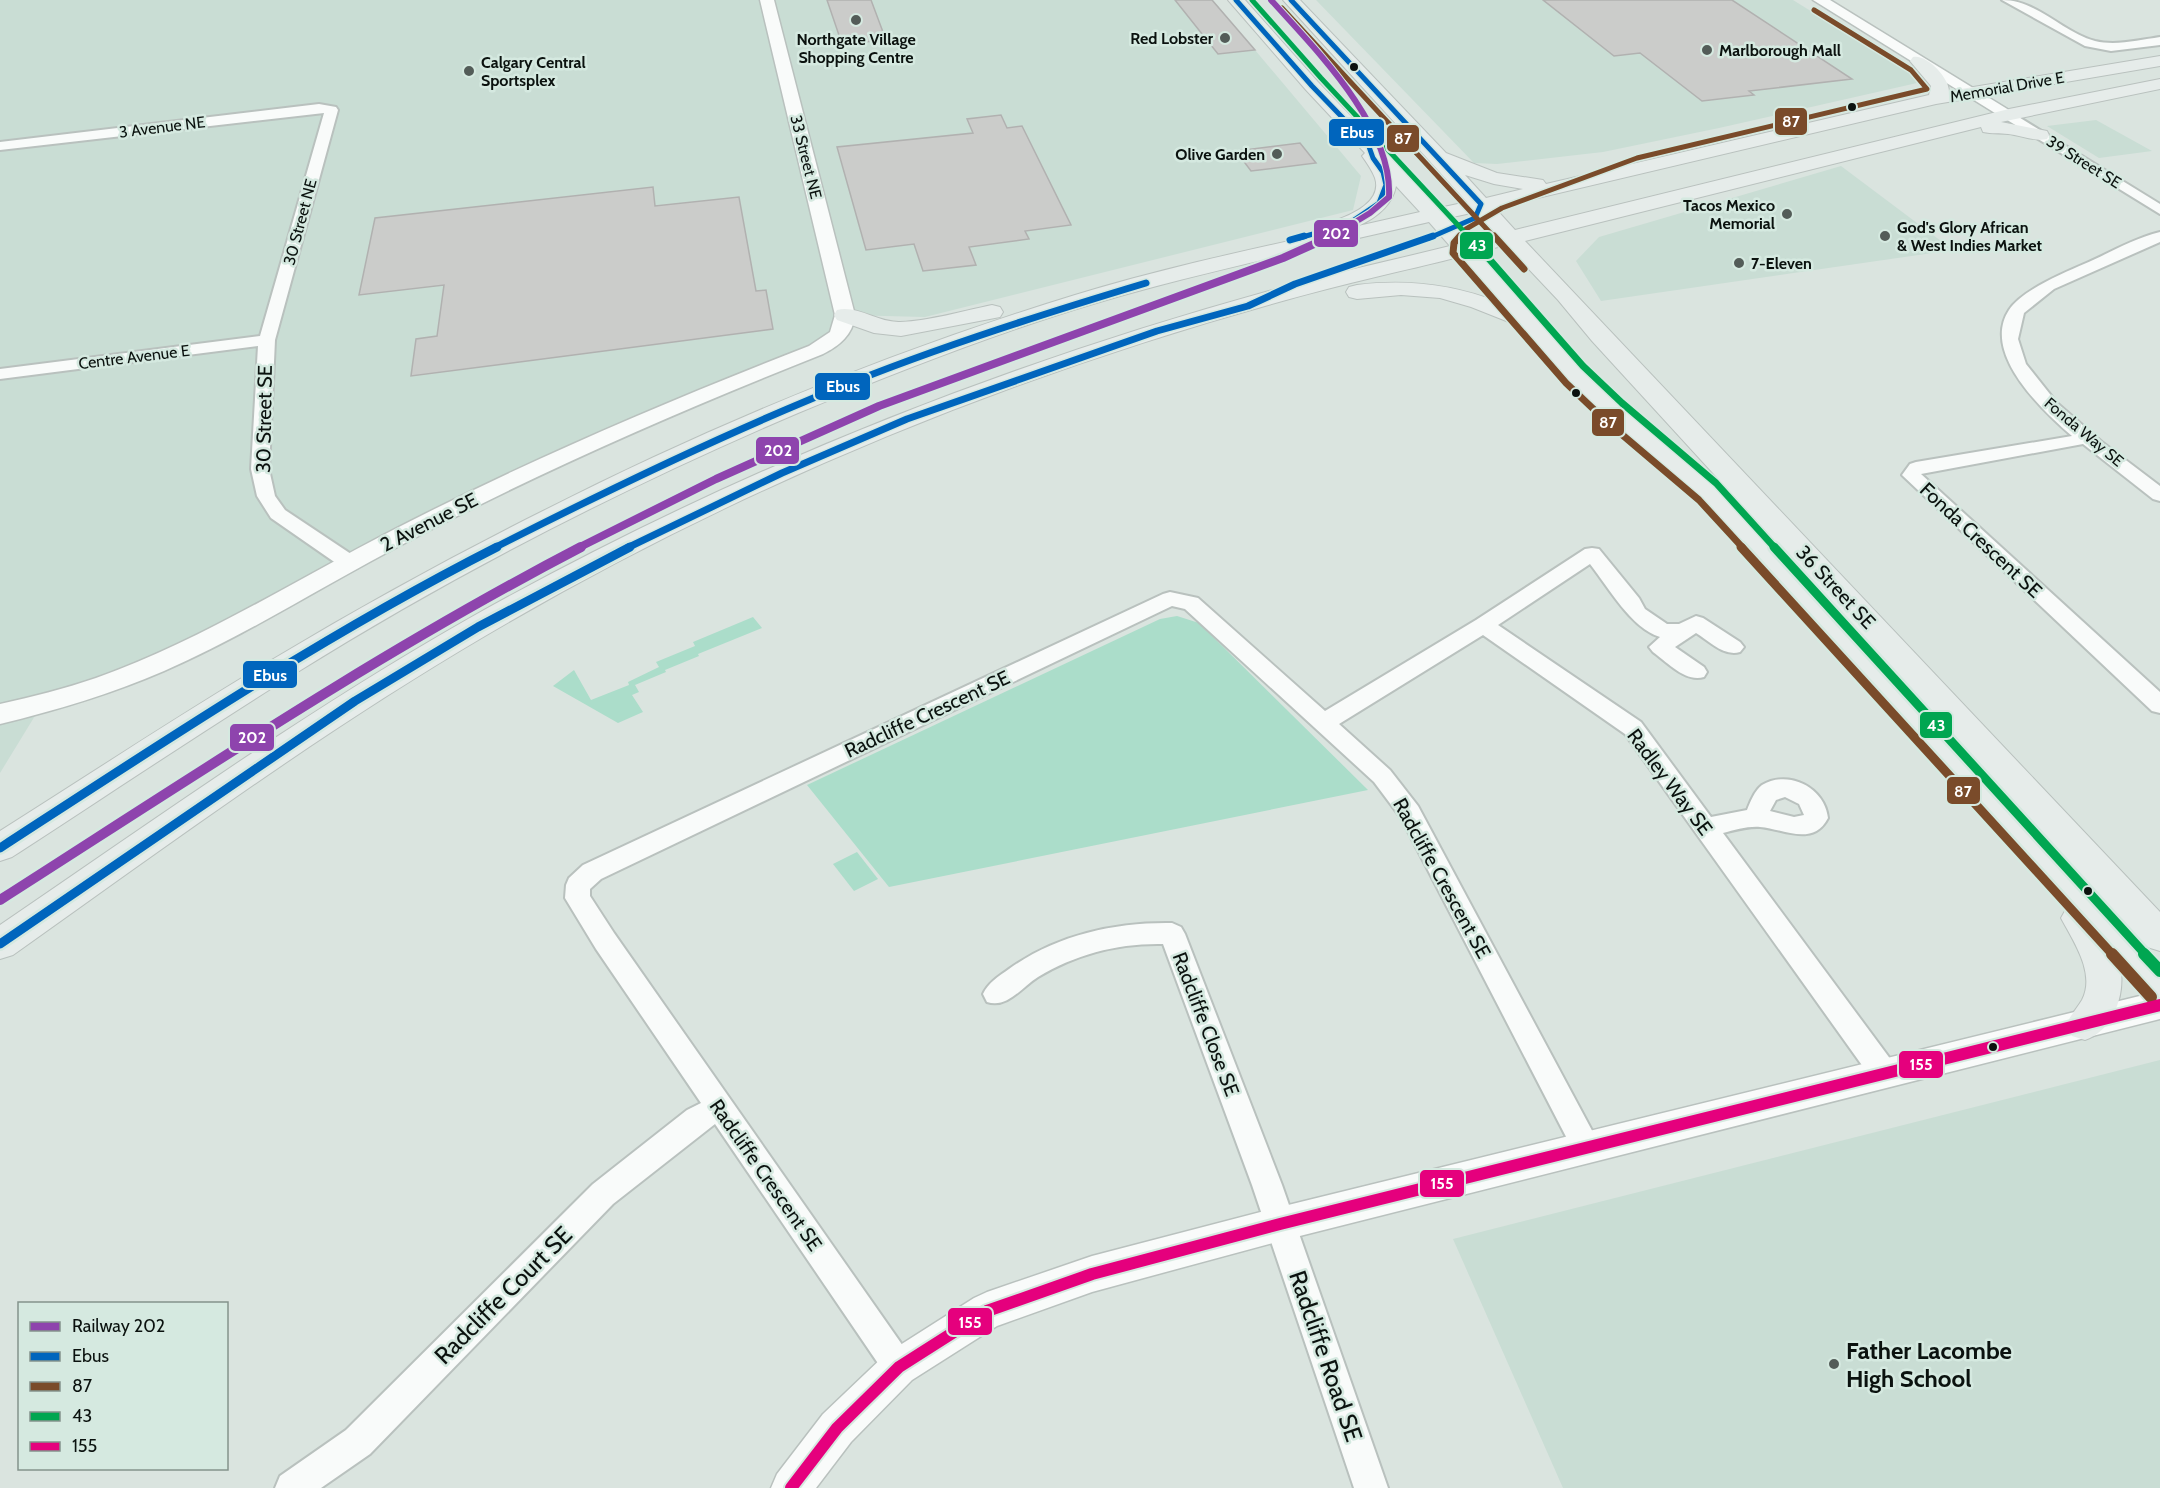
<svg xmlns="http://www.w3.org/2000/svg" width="2160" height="1488" viewBox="0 0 2160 1488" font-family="Cabin,sans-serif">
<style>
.built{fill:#c9ddd4}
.green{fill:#abddca}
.building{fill:#cbccca;stroke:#b1b1b0;stroke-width:1.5}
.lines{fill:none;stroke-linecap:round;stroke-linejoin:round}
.minor-casing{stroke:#b9c1be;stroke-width:4}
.tertiary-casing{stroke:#b9c1be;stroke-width:3}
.secondary-casing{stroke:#b9c1be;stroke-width:2}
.minor{fill:#f9fbfa;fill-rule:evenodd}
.tertiary{fill:#f9fbfa;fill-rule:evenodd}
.secondary{fill:#e6ecea;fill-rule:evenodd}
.bus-1-far2-casing{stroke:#d5e9e0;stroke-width:8}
.bus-1-far1-casing{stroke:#d5e9e0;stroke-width:10}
.bus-1-casing{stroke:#d5e9e0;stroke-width:14}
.bus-2-far3-casing{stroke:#d5e9e0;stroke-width:8}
.bus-2-far2-casing{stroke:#d5e9e0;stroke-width:10}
.bus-2-far1-casing{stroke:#d5e9e0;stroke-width:14}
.bus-2-casing{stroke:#d5e9e0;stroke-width:16}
.bus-3-far3-casing{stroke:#d5e9e0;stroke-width:8}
.bus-3-far2-casing{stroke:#d5e9e0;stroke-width:10}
.bus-3-far1-casing{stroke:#d5e9e0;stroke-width:14}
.bus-3-casing{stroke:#d5e9e0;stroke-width:16}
.bus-4-casing{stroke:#d5e9e0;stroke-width:16}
.bus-1-far2{stroke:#0065bd;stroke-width:5}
.bus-1-far1{stroke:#0065bd;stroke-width:7}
.bus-1{stroke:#0065bd;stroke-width:9}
.bus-2-far3{stroke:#7a4b2a;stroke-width:5}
.bus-2-far2{stroke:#7a4b2a;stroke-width:7}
.bus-2-far1{stroke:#7a4b2a;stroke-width:9}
.bus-2{stroke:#7a4b2a;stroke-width:12}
.bus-3-far3{stroke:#00a651;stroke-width:5}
.bus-3-far2{stroke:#00a651;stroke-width:7}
.bus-3-far1{stroke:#00a651;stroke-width:9}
.bus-3{stroke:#00a651;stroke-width:12}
.bus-4{stroke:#e5007d;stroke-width:12}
.rail-1-far2-casing{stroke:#d5e9e0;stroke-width:8}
.rail-1-far1-casing{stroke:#d5e9e0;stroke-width:12}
.rail-1-casing{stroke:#d5e9e0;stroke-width:15}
.rail-1-far2{stroke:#8e44ad;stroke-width:6}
.rail-1-far1{stroke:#8e44ad;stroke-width:8}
.rail-1{stroke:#8e44ad;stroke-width:10}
.poi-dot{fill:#535c58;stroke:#d5e9e0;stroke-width:2}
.bus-dot{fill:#0b120f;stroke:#d5e9e0;stroke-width:2}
.labels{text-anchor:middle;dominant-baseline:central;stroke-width:5;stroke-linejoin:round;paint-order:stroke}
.far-poi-label{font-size:16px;font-weight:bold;fill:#0b120f;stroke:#d5e9e0;text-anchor:start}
.far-street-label{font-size:16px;fill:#0b120f;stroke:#d5e9e0}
.street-label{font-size:20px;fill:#0b120f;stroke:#d5e9e0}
.near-street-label{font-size:24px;fill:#0b120f;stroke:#d5e9e0}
.near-poi-label{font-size:24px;font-weight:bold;fill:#0b120f;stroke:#d5e9e0;text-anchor:start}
.line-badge{stroke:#d5e9e0;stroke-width:2}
.badge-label{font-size:16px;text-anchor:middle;font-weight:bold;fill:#fff}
</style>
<rect width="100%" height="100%" fill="#dae4df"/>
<g class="built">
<polygon points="0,0 1213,0 1361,176 1353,210 925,317 845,315 837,336 651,416 201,644 41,706 0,773"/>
<polygon points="1316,0 1793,0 1909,72 1917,83 1719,128 1603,152 1497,164 1474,163"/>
<polygon points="2096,120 2152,151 2099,158 2047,126"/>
<polygon points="1841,166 1953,250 1601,301 1576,261 1599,237"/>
<polygon points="2160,1060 2160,1488 1563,1488 1453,1239"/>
</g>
<g class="green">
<polygon points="1177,616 1199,623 1368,790 889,887 807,785 1160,619"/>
<polygon points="753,617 762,628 698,654 699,656 665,670 666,672 635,685 639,692 632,695 643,712 618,723 553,686 574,670 591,700 629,685 628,682 659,667 656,662 695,646 693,642"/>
<polygon points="857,852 878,879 854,891 833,864"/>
</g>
<g class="building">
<polygon points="827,0 871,0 886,40 842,44"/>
<polygon points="1175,0 1212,0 1255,50 1218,54"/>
<polygon points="1543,0 1732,0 1852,79 1749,91 1754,95 1702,101 1640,53 1614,56"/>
<polygon points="1001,115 1007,128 1022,126 1071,225 1025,231 1029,239 969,247 976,265 923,271 914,244 866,250 837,147 973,133 967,119"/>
<polygon points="1300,143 1316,163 1251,171 1236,151"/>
<polygon points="653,187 655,206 739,197 756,291 766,290 773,329 411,376 416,339 437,336 444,285 359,295 375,218"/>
</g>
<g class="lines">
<defs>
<g id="minor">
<path d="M 2002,0 C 2037,0 2062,32 2095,41 C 2116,46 2139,40 2160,37 L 2160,45 L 2111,51 L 2085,46 Z"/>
<polygon points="319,104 336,107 338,110 275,340 269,469 275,496 285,510 357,558 360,563 357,568 350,569 343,568 271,518 257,496 251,469 258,346 0,379 0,369 260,336 324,113 0,150 0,142"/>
<polygon points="2009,111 2160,204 2160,214 2004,118 2002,115 2004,112"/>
<path d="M 2160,232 L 2160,242 L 2054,289 L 2024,313 L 2018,339 L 2026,364 L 2057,403 L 2102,442 L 2160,486 L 2160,501 L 2153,499 L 2083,444 L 1921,474 L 2160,692 L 2160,713 L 2152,711 L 1902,475 L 1910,464 L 1916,462 L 2072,436 C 2042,410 1981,353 2009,310 C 2021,291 2063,273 2084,264 C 2108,254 2134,238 2160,232 Z"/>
<path d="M 1592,548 L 1599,549 L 1639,598 L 1645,609 L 1667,624 L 1679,624 L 1696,616 L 1703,618 L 1740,642 L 1744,647 L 1740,652 C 1724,657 1709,641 1696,633 L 1675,647 L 1704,667 L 1707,672 L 1704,677 C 1686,683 1667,662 1653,652 L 1649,647 L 1660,637 C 1631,628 1609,588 1590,564 L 1498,625 L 1641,722 L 1711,817 L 1747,810 C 1750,802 1755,790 1762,785 C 1789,769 1825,788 1828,818 C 1813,847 1784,829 1760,827 C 1748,826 1735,830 1723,833 L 1894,1064 L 1898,1073 L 1894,1082 L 1884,1085 L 1874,1082 L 1625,734 L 1483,635 L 1339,724 L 1390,770 L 1418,806 L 1596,1138 L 1600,1147 L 1596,1156 L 1586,1160 L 1576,1156 L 1401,818 L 1374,782 L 1185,609 L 1172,606 L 601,879 L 590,889 L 590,896 L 614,933 L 910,1356 L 915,1367 L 910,1378 L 899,1383 L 888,1378 L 715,1124 L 613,1204 L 370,1454 L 321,1488 L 275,1488 L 280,1476 L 346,1430 L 593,1184 L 687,1110 L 701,1103 L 596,949 L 565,898 L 566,885 L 569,878 L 583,865 L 1163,594 L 1170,592 L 1198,598 L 1325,711 L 1476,620 L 1585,549 ZM 1785,797 L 1799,804 L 1804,815 L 1794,817 L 1770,811 L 1776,800 Z"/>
<path d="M 1172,923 L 1181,927 L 1185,934 L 1282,1185 L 1388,1488 L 1354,1488 L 1252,1185 L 1163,944 C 1119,943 1076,954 1038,977 C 1022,987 1007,1009 987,1002 L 983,994 C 988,983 999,976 1009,969 C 1056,935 1115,922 1172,923 Z"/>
</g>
<g id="tertiary">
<path d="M 760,0 L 774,0 L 855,315 C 853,335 839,346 823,354 C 682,410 543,470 409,541 C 327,583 249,634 164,671 C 111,694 57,710 0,724 L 0,704 C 32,697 64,689 96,678 C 200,641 294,581 391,531 C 527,461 667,401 809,346 L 830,332 L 835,315 Z"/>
<polygon points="1813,0 1830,0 2017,115 2009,120 2003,118"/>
<polygon points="2160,991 2160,1019 1280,1241 1092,1292 997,1326 912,1380 851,1442 816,1488 771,1488 777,1474 823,1414 886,1354 974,1298 987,1292 1092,1256 1280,1207"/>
</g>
<g id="secondary">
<path d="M 1228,0 L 1245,0 L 1318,82 L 1439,208 L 1467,202 L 1283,0 L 1300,0 L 1446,153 L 1497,173 L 1543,180 L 1546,184 L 1929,95 L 1931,86 L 1910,61 L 1913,57 C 1927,54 1949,78 1949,91 L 2160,56 L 2160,66 L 1936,104 L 1495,208 L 1515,230 L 2009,109 L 2160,79 L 2160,89 L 2001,122 L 2047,131 L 2049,135 L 2047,139 C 2034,142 2021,135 2008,134 C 2000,133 1992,134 1983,132 L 1981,127 L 1525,241 L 2160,912 L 2160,951 L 2147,947 L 1592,341 L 1558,300 L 1506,245 L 1478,252 L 1582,369 L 1623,407 L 1716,485 L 2160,964 L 2160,1005 L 2147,1000 L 2121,971 C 2124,999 2112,1031 2085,1040 L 2072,1036 L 2066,1024 C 2071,1015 2077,1008 2082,1000 C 2096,973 2073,941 2061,918 L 2066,909 L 1698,497 L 1605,417 L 1566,379 L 1519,326 L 1471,307 L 1440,298 L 1401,295 L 1357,299 L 1349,297 L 1346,292 L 1349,287 L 1357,285 C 1406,279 1452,284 1498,302 L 1459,257 C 1402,271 1343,284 1286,300 C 1007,377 734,489 485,636 C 321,732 168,845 13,955 L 0,959 L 0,925 C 154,820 306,711 468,619 C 720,477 991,368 1269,291 C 1329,274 1390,261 1450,246 L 1429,222 C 1317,248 1203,271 1093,304 C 993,334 894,373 798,413 C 625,487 456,573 296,673 C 200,733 106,796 12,857 L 0,861 L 0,831 C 92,773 182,713 275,658 C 362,606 451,557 541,512 C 712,425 892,351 1075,295 C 1160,269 1248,250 1334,231 L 1328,226 L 1331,222 C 1349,216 1383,203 1375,178 C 1372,170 1367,163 1362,156 L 1365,153 L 1306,90 ZM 1465,175 L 1494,184 L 1523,189 L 1486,198 ZM 1396,186 L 1420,212 L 1358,226 C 1376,218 1392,206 1396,186 ZM 1476,212 L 1497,235 L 1469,242 L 1448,218 Z"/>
<path d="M 992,305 L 1000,307 L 1003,312 L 1000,317 L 901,336 L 874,333 L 837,320 L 834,315 L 837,310 C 858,305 878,323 900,322 C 930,321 962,311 992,305 Z"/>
</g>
</defs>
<use href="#minor" class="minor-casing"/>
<use href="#tertiary" class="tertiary-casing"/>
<use href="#secondary" class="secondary-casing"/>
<use href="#minor" class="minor"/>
<use href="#tertiary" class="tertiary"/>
<use href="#secondary" class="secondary"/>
<defs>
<g id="bus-1-far2">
<polyline points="1236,0 1312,86 1368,144 1373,158 1383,172 1386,185 1379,203 1348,224 1299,238"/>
<polyline points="1291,0 1481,204 1475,218 1429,238"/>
</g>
<g id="bus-1-far1">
<polyline points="1290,240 1304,236"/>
<path d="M 494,548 C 598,495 703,444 811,399 C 920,353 1033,317 1146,283"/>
<polyline points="627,548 782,473 907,419 1157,331 1248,306 1295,284 1433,236"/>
</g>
<g id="bus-1">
<path d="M 0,848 C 163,742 324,635 497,547"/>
<polyline points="0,944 355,701 478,627 630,547"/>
</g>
<g id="bus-2-far3">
<polyline points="1282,8 1495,238"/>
<polyline points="1459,238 1466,229 1502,208 1637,158 1927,89 1911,70 1814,10"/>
</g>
<g id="bus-2-far2">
<polyline points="1460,236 1454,243 1453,253 1566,383 1606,421 1699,500 1743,548"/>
<polyline points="1494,236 1524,269"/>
</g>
<polyline id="bus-2-far1" points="1741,547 2113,955"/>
<polyline id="bus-2" points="2112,954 2151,997"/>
<polyline id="bus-3-far3" points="1252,0 1321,78 1470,238"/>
<polyline id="bus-3-far2" points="1469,236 1583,366 1622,403 1716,483 1775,548"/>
<polyline id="bus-3-far1" points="1774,547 2146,955"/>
<polyline id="bus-3" points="2144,954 2160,971"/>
<polyline id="bus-4" points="791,1488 837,1428 899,1367 987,1311 1092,1274 1280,1224 2160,1005"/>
</defs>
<use href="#bus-1-far2" class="bus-1-far2-casing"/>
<use href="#bus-1-far1" class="bus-1-far1-casing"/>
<use href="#bus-1" class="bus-1-casing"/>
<use href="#bus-2-far3" class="bus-2-far3-casing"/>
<use href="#bus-2-far2" class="bus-2-far2-casing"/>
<use href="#bus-2-far1" class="bus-2-far1-casing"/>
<use href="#bus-2" class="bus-2-casing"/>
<use href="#bus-3-far3" class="bus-3-far3-casing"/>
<use href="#bus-3-far2" class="bus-3-far2-casing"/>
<use href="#bus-3-far1" class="bus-3-far1-casing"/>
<use href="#bus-3" class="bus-3-casing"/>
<use href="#bus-4" class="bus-4-casing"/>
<use href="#bus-1-far2" class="bus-1-far2"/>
<use href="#bus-1-far1" class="bus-1-far1"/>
<use href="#bus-1" class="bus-1"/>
<use href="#bus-2-far3" class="bus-2-far3"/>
<use href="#bus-2-far2" class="bus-2-far2"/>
<use href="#bus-2-far1" class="bus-2-far1"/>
<use href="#bus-2" class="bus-2"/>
<use href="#bus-3-far3" class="bus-3-far3"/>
<use href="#bus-3-far2" class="bus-3-far2"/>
<use href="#bus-3-far1" class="bus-3-far1"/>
<use href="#bus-3" class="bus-3"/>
<use href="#bus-4" class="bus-4"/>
<defs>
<path id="rail-1-far2" d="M 1271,0 C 1315,49 1393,126 1389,197 L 1370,213 L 1329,238"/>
<polyline id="rail-1-far1" points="578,548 716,479 879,406 1283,258 1332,236"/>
<path id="rail-1" d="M 0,900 C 191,778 379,652 581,547"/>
</defs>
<use href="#rail-1-far2" class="rail-1-far2-casing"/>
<use href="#rail-1-far1" class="rail-1-far1-casing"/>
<use href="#rail-1" class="rail-1-casing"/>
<use href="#rail-1-far2" class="rail-1-far2"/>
<use href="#rail-1-far1" class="rail-1-far1"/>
<use href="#rail-1" class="rail-1"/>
</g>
<g class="poi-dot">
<circle cx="856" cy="20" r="6"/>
<circle cx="1225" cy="38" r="6"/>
<circle cx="1707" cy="50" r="6"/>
<circle cx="469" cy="71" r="6"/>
<circle cx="1277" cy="154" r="6"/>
<circle cx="1787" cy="214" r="6"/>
<circle cx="1885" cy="236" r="6"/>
<circle cx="1739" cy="263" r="6"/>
<circle cx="1834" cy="1364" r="6"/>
</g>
<g class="bus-dot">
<circle cx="1354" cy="67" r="5"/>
<circle cx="1852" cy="107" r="5"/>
<circle cx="1576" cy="393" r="5"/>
<circle cx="2088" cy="891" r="5"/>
<circle cx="1993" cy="1047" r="5"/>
</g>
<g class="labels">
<g class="far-poi-label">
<text x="1213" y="38" text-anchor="end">Red Lobster</text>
<text x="856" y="39" text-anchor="middle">Northgate Village<tspan x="856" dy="18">Shopping Centre</tspan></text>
<text x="1719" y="50">Marlborough Mall</text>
<text x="481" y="62">Calgary Central<tspan x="481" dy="18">Sportsplex</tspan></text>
<text x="1265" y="154" text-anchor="end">Olive Garden</text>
<text x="1775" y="205" text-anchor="end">Tacos Mexico<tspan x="1775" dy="18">Memorial</tspan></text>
<text x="1897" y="227">God's Glory African<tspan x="1897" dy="18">&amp; West Indies Market</tspan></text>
<text x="1751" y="263">7-Eleven</text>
</g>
<g class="far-street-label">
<text transform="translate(2007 87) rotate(-10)">Memorial Drive E</text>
<text transform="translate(162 127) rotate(-7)">3 Avenue NE</text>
<text transform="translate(806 157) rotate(76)">33 Street NE</text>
<text transform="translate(2084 162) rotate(32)">39 Street SE</text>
<text transform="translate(300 222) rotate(-75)">30 Street NE</text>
<text transform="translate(134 357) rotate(-7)">Centre Avenue E</text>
<text transform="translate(2084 432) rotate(40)">Fonda Way SE</text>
</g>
<g class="street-label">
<text transform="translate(264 419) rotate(-89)">30 Street SE</text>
<text transform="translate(429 522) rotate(-27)">2 Avenue SE</text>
<text transform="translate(1981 540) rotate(43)">Fonda Crescent SE</text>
<text transform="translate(1836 587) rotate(47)">36 Street SE</text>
<text transform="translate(927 714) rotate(-25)">Radcliffe Crescent SE</text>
<text transform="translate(1670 782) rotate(53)">Radley Way SE</text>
<text transform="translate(1442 878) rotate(61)">Radcliffe Crescent SE</text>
<text transform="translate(1206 1024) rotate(69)">Radcliffe Close SE</text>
<text transform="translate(766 1175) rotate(55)">Radcliffe Crescent SE</text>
</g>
<g class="near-street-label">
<text transform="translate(503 1295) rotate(-45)">Radcliffe Court SE</text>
<text transform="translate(1326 1356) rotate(71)">Radcliffe Road SE</text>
</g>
<g class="near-poi-label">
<text x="1846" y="1350">Father Lacombe<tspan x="1846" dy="28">High School</tspan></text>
</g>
</g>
<g class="line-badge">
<rect x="1774" y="107" width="34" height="29" rx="6" fill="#7a4b2a"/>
<rect x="1328" y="118" width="57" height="29" rx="6" fill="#0065bd"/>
<rect x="1386" y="124" width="34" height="29" rx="6" fill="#7a4b2a"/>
<rect x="1313" y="219" width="46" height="29" rx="6" fill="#8e44ad"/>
<rect x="1459" y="231" width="35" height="29" rx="6" fill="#00a651"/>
<rect x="814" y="372" width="57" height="29" rx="6" fill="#0065bd"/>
<rect x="1591" y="408" width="34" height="29" rx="6" fill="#7a4b2a"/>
<rect x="755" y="436" width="45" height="29" rx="6" fill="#8e44ad"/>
<rect x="242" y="660" width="56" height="29" rx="6" fill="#0065bd"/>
<rect x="1919" y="711" width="34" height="28" rx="6" fill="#00a651"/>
<rect x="229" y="723" width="46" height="29" rx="6" fill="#8e44ad"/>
<rect x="1946" y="776" width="35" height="29" rx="6" fill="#7a4b2a"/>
<rect x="1898" y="1050" width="46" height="29" rx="6" fill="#e5007d"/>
<rect x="1419" y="1169" width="46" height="29" rx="6" fill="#e5007d"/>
<rect x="947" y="1307" width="46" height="29" rx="6" fill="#e5007d"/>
</g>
<g class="badge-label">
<text x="1791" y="127">87</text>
<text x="1357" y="138">Ebus</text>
<text x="1403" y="144">87</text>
<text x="1336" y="239">202</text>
<text x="1477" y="251">43</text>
<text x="843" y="392">Ebus</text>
<text x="1608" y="428">87</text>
<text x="778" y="456">202</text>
<text x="270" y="681">Ebus</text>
<text x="1936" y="731">43</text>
<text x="252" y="743">202</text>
<text x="1963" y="797">87</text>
<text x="1921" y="1070">155</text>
<text x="1442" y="1189">155</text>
<text x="970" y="1328">155</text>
</g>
<rect x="18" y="1302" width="210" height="168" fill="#d5e9e0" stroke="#84938c" stroke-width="1.5"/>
<rect x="30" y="1322" width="30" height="9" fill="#8e44ad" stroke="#84938c" stroke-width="1.5"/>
<text x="72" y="1332" font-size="18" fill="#0b120f">Railway 202</text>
<rect x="30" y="1352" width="30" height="9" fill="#0065bd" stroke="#84938c" stroke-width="1.5"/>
<text x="72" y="1362" font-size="18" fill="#0b120f">Ebus</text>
<rect x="30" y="1382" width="30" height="9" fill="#7a4b2a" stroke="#84938c" stroke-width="1.5"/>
<text x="72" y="1392" font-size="18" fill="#0b120f">87</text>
<rect x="30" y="1412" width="30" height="9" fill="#00a651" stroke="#84938c" stroke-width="1.5"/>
<text x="72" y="1422" font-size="18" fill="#0b120f">43</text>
<rect x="30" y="1442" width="30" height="9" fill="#e5007d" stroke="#84938c" stroke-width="1.5"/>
<text x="72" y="1452" font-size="18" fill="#0b120f">155</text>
</svg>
